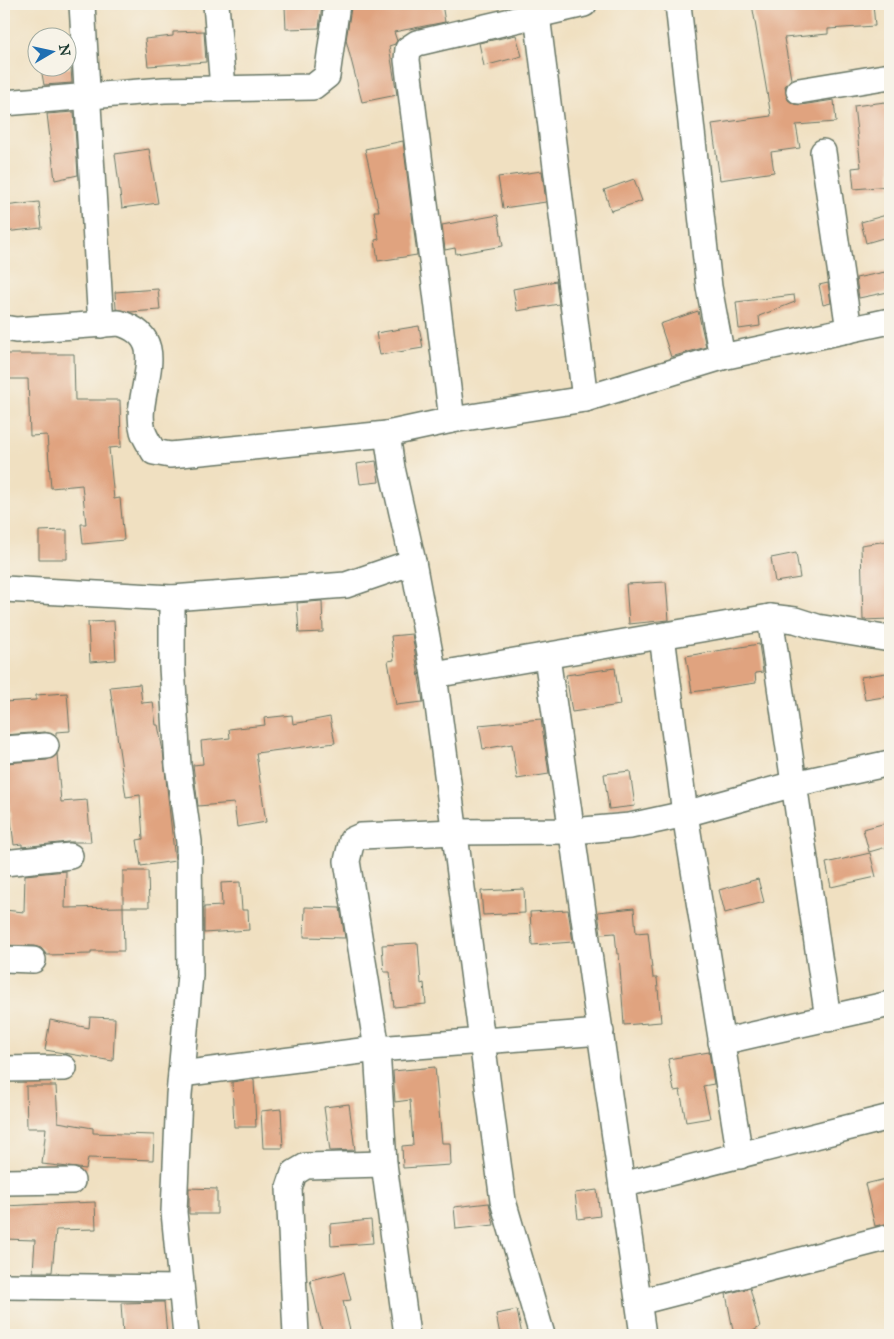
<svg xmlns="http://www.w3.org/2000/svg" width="894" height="1339" viewBox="0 0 894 1339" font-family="'IM FELL Great Primer',serif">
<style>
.building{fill:#e0a37f}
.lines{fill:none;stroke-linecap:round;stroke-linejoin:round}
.minor-casing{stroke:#687665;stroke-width:28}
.minor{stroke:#fff;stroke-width:25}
</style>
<rect width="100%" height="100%" fill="#f7f3e8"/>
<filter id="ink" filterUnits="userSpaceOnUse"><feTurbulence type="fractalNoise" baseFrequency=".02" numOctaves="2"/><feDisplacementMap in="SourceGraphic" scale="10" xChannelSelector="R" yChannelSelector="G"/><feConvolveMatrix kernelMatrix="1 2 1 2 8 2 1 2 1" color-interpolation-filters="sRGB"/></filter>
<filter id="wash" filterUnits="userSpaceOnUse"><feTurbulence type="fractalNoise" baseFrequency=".0096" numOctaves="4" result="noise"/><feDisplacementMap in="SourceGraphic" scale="20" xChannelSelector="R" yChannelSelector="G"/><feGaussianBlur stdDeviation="1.12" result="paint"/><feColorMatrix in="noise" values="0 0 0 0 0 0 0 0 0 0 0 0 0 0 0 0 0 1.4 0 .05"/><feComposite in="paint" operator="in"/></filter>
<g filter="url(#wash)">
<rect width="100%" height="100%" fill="#f0e0c1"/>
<g id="blocks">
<g class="building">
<polygon points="383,4 442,4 445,22 394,32 397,41 395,44 389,46 397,95 362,102 346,40 351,8"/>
<polygon points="752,4 873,4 875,26 828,29 828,34 784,38 791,79 785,86 788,100 794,104 801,105 834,100 836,122 796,125 800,148 771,152 774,172 720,180 712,124 771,116"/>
<polygon points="322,6 319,28 286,29 285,7"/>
<polygon points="204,31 206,62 148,66 145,39 173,36 173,32"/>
<polygon points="516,35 522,56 484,66 479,43"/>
<polygon points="41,68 71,68 72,83 44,85"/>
<polygon points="885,102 890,148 890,186 854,189 852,168 861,167 854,106"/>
<polygon points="74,112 78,175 55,180 47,114"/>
<polygon points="403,141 417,255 378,261 375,240 379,239 374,211 379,211 365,149"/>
<polygon points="149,149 158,203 122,208 115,154"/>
<polygon points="542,171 546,202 503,208 498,177"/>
<polygon points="634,179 642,201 611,211 604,190"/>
<polygon points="39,202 42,228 4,232 4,206"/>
<polygon points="890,214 890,236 866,243 861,222"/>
<polygon points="498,215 503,246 456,254 455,248 445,250 442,225"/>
<polygon points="885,272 888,292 859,298 856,278"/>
<polygon points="556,281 559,304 517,311 513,289"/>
<polygon points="828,283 831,303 823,305 819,285"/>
<polygon points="158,289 160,310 130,312 116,309 115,292"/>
<polygon points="794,295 795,302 759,316 760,326 739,329 736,302"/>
<polygon points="698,311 706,347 671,357 660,324"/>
<polygon points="419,326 423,348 380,355 376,333"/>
<polygon points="4,354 74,354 75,400 120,400 121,447 109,448 114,499 120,498 124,540 83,544 81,524 86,524 82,485 51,488 47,435 30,436 28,379 4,379"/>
<polygon points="376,461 379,482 360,484 357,464"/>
<polygon points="67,530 67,559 39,559 39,531"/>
<polygon points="887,541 890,619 863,620 861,545"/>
<polygon points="796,553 800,578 775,582 771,558"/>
<polygon points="666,582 669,620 629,624 626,584"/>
<polygon points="322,601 323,632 299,633 297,603"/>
<polygon points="114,621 116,660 90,662 88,622"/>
<polygon points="412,634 423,702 396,705 388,661 394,660 391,636"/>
<polygon points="759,644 763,672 755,673 756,683 692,692 686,656"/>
<polygon points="615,668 620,705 572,712 566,675"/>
<polygon points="886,673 890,696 865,700 861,677"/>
<polygon points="140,684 142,703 153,702 156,725 158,725 163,751 175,861 141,866 137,840 143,839 140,795 126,797 110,687"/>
<polygon points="67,693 70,731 56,732 56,736 45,732 4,735 4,702 36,700 36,695"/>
<polygon points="292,715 293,724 330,717 335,743 256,753 266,822 237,827 234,803 198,806 193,765 203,764 201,741 230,738 229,729 265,725 264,718"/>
<polygon points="541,719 549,774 517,779 512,744 483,749 479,725"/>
<polygon points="57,754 61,802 87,800 91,842 68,842 22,847 22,844 14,845 4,763 47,760"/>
<polygon points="630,771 635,806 609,809 604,774"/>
<polygon points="890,822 890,846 869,852 863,829"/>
<polygon points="870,853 876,877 831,887 826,863"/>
<polygon points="66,871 65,908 123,907 124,951 91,951 91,954 47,955 41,948 34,946 4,945 4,910 24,912 25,875"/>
<polygon points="123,871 148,871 149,907 123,907"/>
<polygon points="758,879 764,902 725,913 719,890"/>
<polygon points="240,882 242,910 248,910 249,930 204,933 204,907 222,906 221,883"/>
<polygon points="524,889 525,913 483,915 481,891"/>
<polygon points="305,907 340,908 345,938 304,937"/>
<polygon points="634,908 636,933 648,932 653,978 657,978 661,1022 624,1025 619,954 617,954 615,933 601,934 598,912"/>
<polygon points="568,910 573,942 532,945 530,912"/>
<polygon points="418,943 421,984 424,983 426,1004 394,1007 390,972 384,972 382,945"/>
<polygon points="90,1017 115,1018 113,1061 45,1050 50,1020 89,1028"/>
<polygon points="709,1052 714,1084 703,1086 710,1118 686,1122 680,1090 674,1091 668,1059"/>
<polygon points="435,1067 442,1143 450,1143 451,1165 403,1168 402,1146 413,1145 410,1100 395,1102 393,1071"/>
<polygon points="254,1079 256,1127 234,1127 232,1082"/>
<polygon points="26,1086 56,1086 58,1122 93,1128 93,1133 154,1135 153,1160 88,1158 86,1169 42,1164 46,1128 27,1128"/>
<polygon points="349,1104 355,1150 330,1151 324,1107"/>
<polygon points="281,1109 283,1148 263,1148 261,1111"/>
<polygon points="890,1178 890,1223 875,1226 865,1184"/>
<polygon points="189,1188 217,1189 217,1214 189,1214"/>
<polygon points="597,1190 600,1216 578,1219 575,1193"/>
<polygon points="95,1202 96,1229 56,1230 52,1272 33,1272 35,1240 4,1239 4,1206"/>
<polygon points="489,1203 494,1225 456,1229 454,1207"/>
<polygon points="371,1220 373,1243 331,1246 330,1224"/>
<polygon points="344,1272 351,1300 343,1301 351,1335 323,1335 310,1280"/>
<polygon points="750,1288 760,1327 746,1335 734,1335 726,1294"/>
<polygon points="164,1302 167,1335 123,1335 121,1303"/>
<polygon points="517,1310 522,1335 500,1335 496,1314"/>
</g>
</g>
</g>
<g filter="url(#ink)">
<use href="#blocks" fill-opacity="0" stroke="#687665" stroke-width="1"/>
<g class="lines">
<defs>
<g id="minor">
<polyline points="82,4 101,325"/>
<polyline points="216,4 223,88"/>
<polyline points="678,4 709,287 722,357"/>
<polyline points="537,15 585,399"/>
<polyline points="799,91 890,76"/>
<polyline points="4,103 164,90 313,87 327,76 337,4"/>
<polyline points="823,152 849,330"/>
<path d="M 4,328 L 16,330 L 119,323 C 176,339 132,393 143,431 C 145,438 150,445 154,452 L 170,455 L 387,434"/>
<polyline points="452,420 407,60 408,49 417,43 584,4"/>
<polyline points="413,562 434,675 503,1201 542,1335"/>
<polyline points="4,589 172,598 346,585 413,562 392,468 387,434 452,420 585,399 722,357 890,321"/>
<polyline points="172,598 172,667 178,765 189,842 190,975 179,1095 174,1212 186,1335"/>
<polyline points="770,617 828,1019"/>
<polyline points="662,636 685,814 740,1156"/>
<polyline points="547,657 643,1335"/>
<polyline points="434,675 770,617 795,620 817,627 890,639"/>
<polyline points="4,749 46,746"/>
<polyline points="4,863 70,856"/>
<polyline points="4,959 33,960"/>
<polyline points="721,1042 890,1004"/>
<polyline points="4,1069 64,1068"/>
<polyline points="181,1074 377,1049 601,1032"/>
<polyline points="4,1182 72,1181"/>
<polyline points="622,1185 890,1117"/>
<polyline points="4,1286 181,1288"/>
<polyline points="639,1302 890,1237"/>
<polyline points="296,1335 289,1188 294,1173 306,1166 384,1164"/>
<polyline points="407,1335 384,1164 377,1049 347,861 352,840 361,836 455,832 572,831 630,826 685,814 794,784 890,763"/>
</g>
</defs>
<use href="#minor" class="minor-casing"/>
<use href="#minor" class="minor"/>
</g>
</g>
<rect width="894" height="1339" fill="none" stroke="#f7f3e8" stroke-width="20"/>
<g transform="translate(52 52) rotate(81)"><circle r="24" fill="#f7f3e8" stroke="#a1aaa0"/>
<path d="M0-4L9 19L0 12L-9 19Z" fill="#1f6fb2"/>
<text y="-8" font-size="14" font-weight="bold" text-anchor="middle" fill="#1f3d34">N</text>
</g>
</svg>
